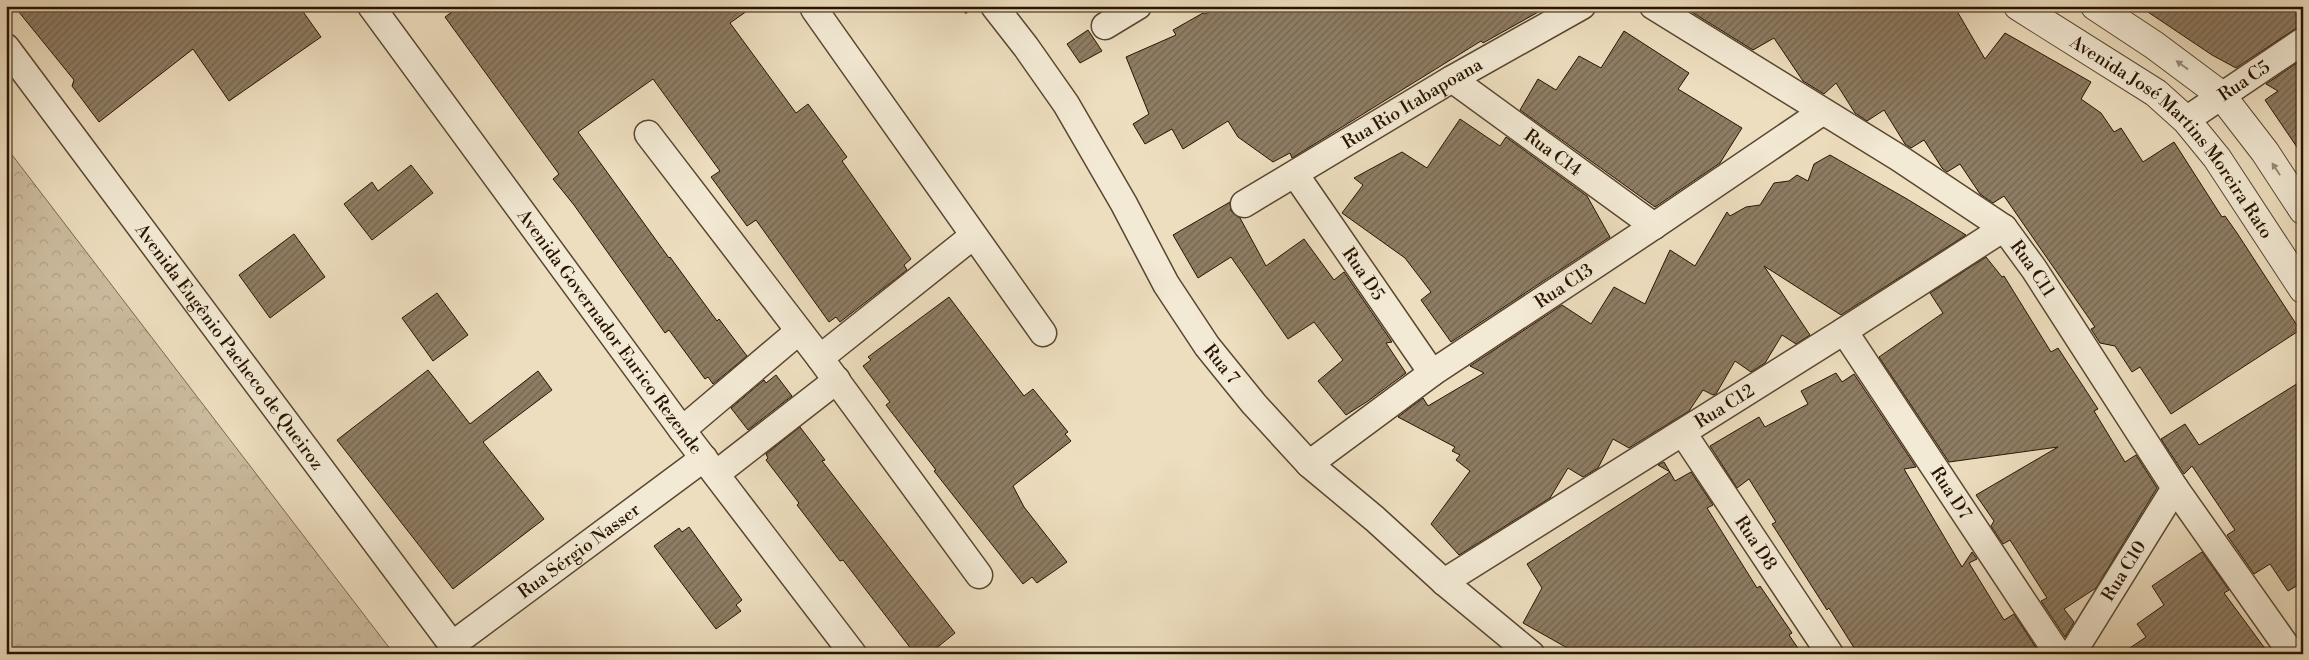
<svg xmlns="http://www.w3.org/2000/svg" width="2309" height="660" viewBox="0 0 2309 660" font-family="'Libre Bodoni',serif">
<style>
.forest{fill:url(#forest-crowns);stroke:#7a6850}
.building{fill:url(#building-hatch);stroke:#281401}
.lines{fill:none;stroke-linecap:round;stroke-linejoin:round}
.minor-casing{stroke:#594630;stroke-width:29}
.tertiary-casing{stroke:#594630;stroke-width:30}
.path{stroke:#281401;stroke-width:3;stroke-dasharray:4 2.5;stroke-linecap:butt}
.minor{stroke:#f3ead5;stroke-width:26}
.tertiary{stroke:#f3ead5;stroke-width:28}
.oneway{fill:#988a76}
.labels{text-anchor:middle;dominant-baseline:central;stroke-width:4;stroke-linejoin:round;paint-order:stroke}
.street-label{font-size:18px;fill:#281401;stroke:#f3ead5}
</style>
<defs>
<pattern id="forest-crowns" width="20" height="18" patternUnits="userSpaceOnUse" patternTransform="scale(1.25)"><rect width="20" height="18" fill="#ccbc9f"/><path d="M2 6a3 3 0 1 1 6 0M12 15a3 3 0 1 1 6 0" fill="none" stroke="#afa187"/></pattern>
<pattern id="building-hatch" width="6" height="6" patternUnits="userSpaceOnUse" patternTransform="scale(1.25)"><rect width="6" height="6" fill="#8e7d64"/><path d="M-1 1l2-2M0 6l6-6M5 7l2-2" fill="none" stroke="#746550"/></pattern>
</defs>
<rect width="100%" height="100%" fill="#eddebf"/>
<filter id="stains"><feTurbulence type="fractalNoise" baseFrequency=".004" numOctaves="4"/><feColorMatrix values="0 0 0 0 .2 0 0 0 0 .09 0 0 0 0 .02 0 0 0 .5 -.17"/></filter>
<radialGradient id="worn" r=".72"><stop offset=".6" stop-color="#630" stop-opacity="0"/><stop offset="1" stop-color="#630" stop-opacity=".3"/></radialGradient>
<polygon class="forest" points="6,147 394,654 6,654"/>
<g class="building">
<polygon points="14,6 299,6 321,37 229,101 193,49 99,122 72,86 74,80"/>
<polygon points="460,6 754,6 730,23 796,113 808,104 847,157 842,161 911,259 904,265 907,270 840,322 836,317 829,322 756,220 747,226 711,177 720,171 653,79 578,132 669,258 670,257 717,321 719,319 747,356 713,384 708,377 705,379 669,330 665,333 574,205 553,179 559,174 445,17"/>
<polygon points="1220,6 1549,6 1483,43 1481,41 1292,158 1290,153 1273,162 1238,137 1228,121 1183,149 1172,129 1145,144 1133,124 1149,114 1126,57 1176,35 1173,30 1203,13 1205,14"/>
<polygon points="1682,6 1954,6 1985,59 2005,33 2091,82 2081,99 2101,113 2114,132 2121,128 2143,162 2174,142 2222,217 2225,216 2237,233 2300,330 2171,414 2140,367 2132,372 2115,346 2100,343 2091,329 2095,327 2004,196 1993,203 1980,194 1960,164 1947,172 1942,168 1924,140 1911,148 1905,144 1884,110 1867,121 1855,113 1836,83 1824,94 1803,81 1774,38 1753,50"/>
<polygon points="2139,6 2303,6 2303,26 2295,29 2236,68 2212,55"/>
<polygon points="1088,30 1102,51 1080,63 1067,44"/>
<polygon points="1624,31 1689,73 1678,89 1742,128 1720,163 1655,207 1520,110 1538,79 1556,90 1579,56 1601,68"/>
<polygon points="2303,59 2303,156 2265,100 2278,91 2266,84"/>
<polygon points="1460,119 1500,146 1506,137 1587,196 1610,237 1451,342 1421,300 1431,292 1405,258 1342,213 1363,185 1354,178 1402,152 1427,168"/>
<polygon points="1830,155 1907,199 1966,235 1841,315 1764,266 1810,335 1796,344 1782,335 1765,363 1751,372 1735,361 1716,394 1713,395 1703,390 1689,411 1629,448 1613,439 1598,468 1583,477 1568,468 1550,498 1459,555 1431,524 1470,471 1456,460 1460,455 1452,451 1455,447 1398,417 1423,398 1428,406 1484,373 1470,366 1562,305 1591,324 1614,287 1645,304 1670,250 1695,266 1727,212 1730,216 1746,207 1760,205 1774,183 1789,181 1797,175 1808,181 1814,164"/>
<polygon points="411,165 433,193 372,240 344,204 372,182 378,191"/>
<polygon points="1230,202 1231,211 1240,218 1266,266 1304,239 1334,280 1344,272 1392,342 1386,343 1406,373 1368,401 1346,415 1318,381 1343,360 1314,322 1288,339 1231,257 1198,278 1173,235"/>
<polygon points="294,234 325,277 270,318 239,275"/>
<polygon points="1986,257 2002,277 2004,276 2051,352 2058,348 2098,409 2094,411 2125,462 2136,455 2157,488 2096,588 2064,609 2074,622 2065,637 2041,601 2047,598 2010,540 2003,544 1991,526 1994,521 1976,495 2058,447 1949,462 1879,357 1943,313 1930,293"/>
<polygon points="437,293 468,335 433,361 402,318"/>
<polygon points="949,297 1024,396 1033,389 1068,432 1065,434 1071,441 1013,486 1024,507 1067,562 1037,583 1032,577 1023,584 934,471 936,470 886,405 890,402 863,366 871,360 868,357"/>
<polygon points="428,370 470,424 538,371 552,390 483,442 544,519 453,589 337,440"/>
<polygon points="1836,373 1842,382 1854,374 1916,467 1904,469 1962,567 1972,552 1977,559 1969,563 2004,620 2014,614 2040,654 1858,654 1829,608 1827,610 1772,524 1776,522 1749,479 1737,488 1710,446 1759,417 1765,427 1808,404 1801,391"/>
<polygon points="776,375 792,396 748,430 731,408 764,380 766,383"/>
<polygon points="2303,380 2303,582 2288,591 2270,564 2254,574 2227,535 2235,530 2192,466 2184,474 2161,439 2185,424 2199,445"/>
<polygon points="800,427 825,460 822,461 955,633 929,654 915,654 843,560 840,561 797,505 799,503 766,460 768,458 766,454"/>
<polygon points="1664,462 1675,481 1691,472 1713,505 1707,508 1757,588 1760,586 1792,633 1789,635 1802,654 1578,654 1523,623 1542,588 1527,564 1670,472 1658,465"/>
<polygon points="689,527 742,600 736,605 741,611 716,629 654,546 679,528 682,532"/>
<polygon points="2202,552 2229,590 2224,593 2269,654 2121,654 2146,637 2137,624 2164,605 2152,586"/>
</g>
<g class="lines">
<defs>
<g id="minor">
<path id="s1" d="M 371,6 L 682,430 L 853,654"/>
<path id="s2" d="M 994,6 L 1026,47 L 1066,104 L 1124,204 L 1166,284 L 1207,346 L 1254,404 L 1309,464 L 1375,519 L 1444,582 L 1531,654"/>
<path id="s3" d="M 1653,6 L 1899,158 L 2004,228 L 2034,269 L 2175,488 L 2292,654"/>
<polyline points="814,9 1043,333"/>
<polyline points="1105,26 1138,6"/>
<path id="s4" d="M 6,47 L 459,654"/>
<path id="s5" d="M 1452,79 L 1654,226"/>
<path id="s6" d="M 2186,120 L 2303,41"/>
<polyline points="648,134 820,358 979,575"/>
<path id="s7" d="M 1295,174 L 1432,373"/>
<path id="s8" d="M 1244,204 L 1452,79 L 1582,6"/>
<path id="s9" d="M 1844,331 L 2058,654"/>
<polyline points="820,358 973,236"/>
<polyline points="682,430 799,331"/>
<path id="s10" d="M 1683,433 L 1830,654"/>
<path id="s11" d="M 1309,464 L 1432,373 L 1654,226 L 1822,112"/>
<polyline points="716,474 837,380"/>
<path id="s12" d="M 1444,582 L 1844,331 L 2004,228"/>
<path id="s13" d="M 452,645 L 704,458"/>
<path id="s14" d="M 2072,654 L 2175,488"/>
</g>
<g id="tertiary">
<path id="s15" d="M 2018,6 L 2156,93 L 2186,120 L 2217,158 L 2303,289"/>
<polyline points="2095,6 2154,45 2221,95 2265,152 2303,210"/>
</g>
</defs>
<use href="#minor" class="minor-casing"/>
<use href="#tertiary" class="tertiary-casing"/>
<polyline class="path" points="960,6 967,13"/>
<use href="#minor" class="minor"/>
<use href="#tertiary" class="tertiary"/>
</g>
<defs><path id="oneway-solid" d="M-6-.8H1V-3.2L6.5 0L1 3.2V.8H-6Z" transform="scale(1.25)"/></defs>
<g class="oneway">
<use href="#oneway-solid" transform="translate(2182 65) rotate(-144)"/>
<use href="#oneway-solid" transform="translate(2276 169) rotate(-123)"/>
</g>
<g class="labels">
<g class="street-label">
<text stroke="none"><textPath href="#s6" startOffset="70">Rua C5</textPath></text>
<text stroke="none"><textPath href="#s8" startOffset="196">Rua Rio Itabapoana</textPath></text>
<text stroke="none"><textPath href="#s15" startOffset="205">Avenida José Martins Moreira Rato</textPath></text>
<text stroke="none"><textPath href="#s5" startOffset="125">Rua C14</textPath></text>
<text stroke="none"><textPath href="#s3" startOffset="465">Rua C11</textPath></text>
<text stroke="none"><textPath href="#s7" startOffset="121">Rua D5</textPath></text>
<text stroke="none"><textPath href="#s11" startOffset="311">Rua C13</textPath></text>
<text stroke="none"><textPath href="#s1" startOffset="404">Avenida Governador Eurico Rezende</textPath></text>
<text stroke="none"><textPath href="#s4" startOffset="374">Avenida Eugênio Pacheco de Queiroz</textPath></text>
<text stroke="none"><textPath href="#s2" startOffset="425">Rua 7</textPath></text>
<text stroke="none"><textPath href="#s12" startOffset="331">Rua C12</textPath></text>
<text stroke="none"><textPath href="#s9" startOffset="194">Rua D7</textPath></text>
<text stroke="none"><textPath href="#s10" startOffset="132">Rua D8</textPath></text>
<text stroke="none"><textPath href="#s13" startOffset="158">Rua Sérgio Nasser</textPath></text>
<text stroke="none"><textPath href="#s14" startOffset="98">Rua C10</textPath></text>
</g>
</g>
<rect width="2309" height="660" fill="none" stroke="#eddebf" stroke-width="25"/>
<rect x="8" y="8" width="2294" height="645" fill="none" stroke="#281401" stroke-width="2.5"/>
<rect x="12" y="12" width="2284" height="635" fill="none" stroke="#281401"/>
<rect width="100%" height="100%" filter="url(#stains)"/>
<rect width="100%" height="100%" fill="url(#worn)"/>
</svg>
